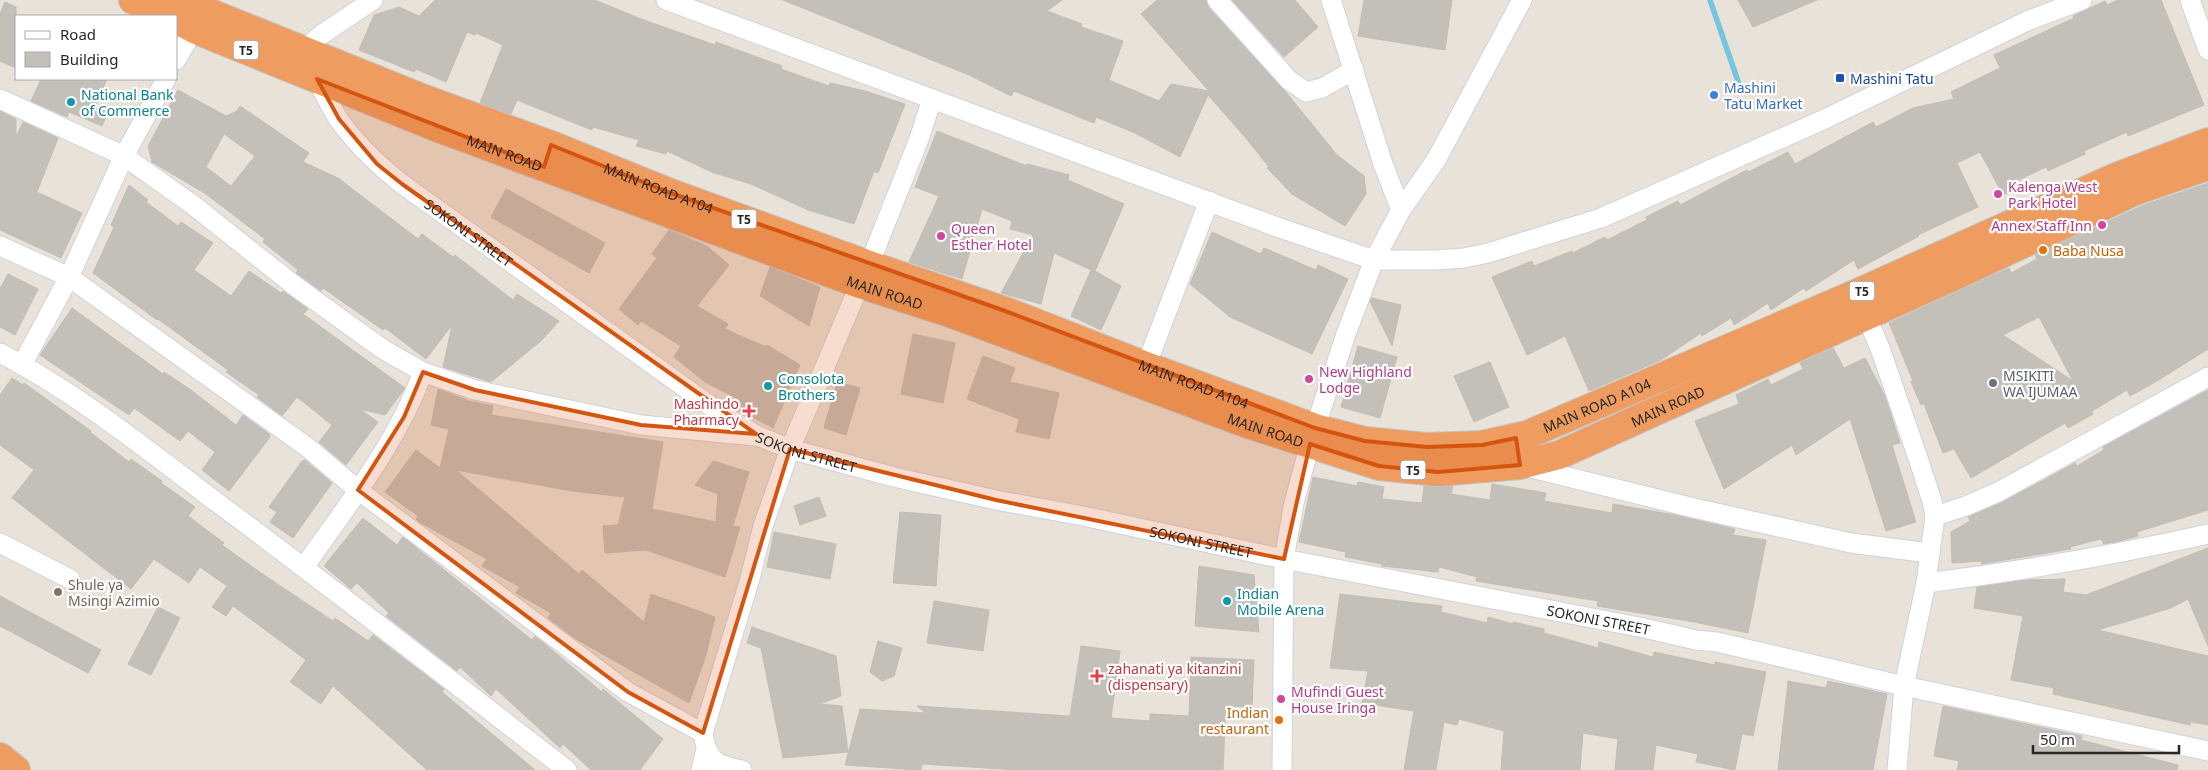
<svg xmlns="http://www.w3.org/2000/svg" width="2208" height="770" viewBox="0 0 2208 770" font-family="'Noto Sans',sans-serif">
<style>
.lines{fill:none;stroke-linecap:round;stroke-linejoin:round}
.stream{stroke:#75c5e2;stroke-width:5.5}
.building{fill:#c3bfb9;stroke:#c3bdb4;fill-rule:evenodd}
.minor-casing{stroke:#cfd2df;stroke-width:21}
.highway-casing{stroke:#c3c3c3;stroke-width:30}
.minor{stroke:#fff;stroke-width:19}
.highway{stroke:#ee9c5f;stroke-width:28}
.marked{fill:#d5540f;fill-opacity:0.2;stroke:#d5540f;stroke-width:4;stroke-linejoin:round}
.transit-dot{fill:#1a4fb4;stroke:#fff;stroke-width:2}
.shop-dot{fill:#3f7fe0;stroke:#fff;stroke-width:2}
.culture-dot{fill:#0f9aa8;stroke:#fff;stroke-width:2}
.hotel-dot{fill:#d1479c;stroke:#fff;stroke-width:2}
.food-dot{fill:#e8710a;stroke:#fff;stroke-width:2}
.worship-dot{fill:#6b7280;stroke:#fff;stroke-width:2}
.health-dot{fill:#e0444e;stroke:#fff;stroke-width:2}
.education-dot{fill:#8d6e63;stroke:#fff;stroke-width:2}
.labels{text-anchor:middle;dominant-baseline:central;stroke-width:4.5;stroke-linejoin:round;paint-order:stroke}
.shield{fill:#fff;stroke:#686868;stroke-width:1}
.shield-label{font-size:12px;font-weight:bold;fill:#272727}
.transit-label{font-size:14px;fill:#164399;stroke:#fff;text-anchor:start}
.shop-label{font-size:14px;fill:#366cbe;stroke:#fff;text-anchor:start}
.culture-label{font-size:14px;fill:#0d838f;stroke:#fff;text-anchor:start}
.street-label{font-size:14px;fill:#272727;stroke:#fff}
.hotel-label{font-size:14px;fill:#b23c85;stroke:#fff;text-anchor:start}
.food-label{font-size:14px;fill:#c56008;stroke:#fff;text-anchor:start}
.worship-label{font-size:14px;fill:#5b616d;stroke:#fff;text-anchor:start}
.health-label{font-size:14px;fill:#be3a42;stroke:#fff;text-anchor:end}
.education-label{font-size:14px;fill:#785e54;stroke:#fff;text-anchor:start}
</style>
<rect width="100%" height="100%" fill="#e8e2d9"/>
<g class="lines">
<polyline class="stream" points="1710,0 1739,84"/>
</g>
<g class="building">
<polygon points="435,0 595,0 641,19 715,45 716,42 782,66 781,69 829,86 830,83 865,91 905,104 878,173 874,171 854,224 808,210 751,184 714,173 667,151 666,154 636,146 639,140 593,127 592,130 517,100 511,114 480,103 503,45 476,33 475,35 467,32 446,82 416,69 414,72 359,50 374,15 399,7 419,16"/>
<polygon points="783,0 1062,0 1047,11 1082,24 1081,27 1123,41 1109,80 1159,101 1171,84 1209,91 1141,14 1157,0 1206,0 1209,8 1285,91 1337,155 1364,176 1366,194 1345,226 1292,194 1267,168 1269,167 1245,137 1208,95 1180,157 1135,133 1096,117 1094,123 1014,91 1011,96 969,75"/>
<polygon points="1232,0 1295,0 1318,27 1284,57"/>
<polygon points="1364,0 1452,0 1445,50 1358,36"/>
<polygon points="1738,0 1817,0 1753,27"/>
<polygon points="2118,0 2161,0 2204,105 2128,136 2127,132 2084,151 2085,154 2048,171 2046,167 2019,180 2022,186 2003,195 1980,152 1957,163 1978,207 1918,235 1919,236 1858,269 1854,260 1806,291 1804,288 1771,310 1768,303 1734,325 1731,318 1702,336 1701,333 1661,360 1589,391 1565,336 1527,355 1492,277 1532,261 1534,266 1572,251 1573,253 1605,237 1607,240 1647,220 1646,217 1678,201 1680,205 1747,170 1748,172 1788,152 1795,164 1873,122 1876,127 1913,108 1954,99 1951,92 2000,68 1994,55 2074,18 2073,16 2105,1 2107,5"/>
<polygon points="5,2 16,7 16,68 0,61 0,14"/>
<polygon points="41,79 107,79 95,107 108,112 102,126 69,112 67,117 31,101"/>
<path d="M 178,90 L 226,116 L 237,111 L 240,106 L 309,153 L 303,162 L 338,178 L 418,239 L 422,234 L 453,257 L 455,255 L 513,300 L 517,294 L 559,321 L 542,340 L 491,382 L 443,367 L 452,325 L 426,359 L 385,328 L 383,330 L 323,288 L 321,291 L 302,277 L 296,273 L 298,270 L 263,242 L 265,239 L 206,194 L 152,162 L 148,146 ZM 224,134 L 255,156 L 231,186 L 206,167 Z"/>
<polygon points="0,111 16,119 16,137 23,122 58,138 37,192 82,213 61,258 0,230"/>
<polygon points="937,131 1027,166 1027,164 1069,175 1068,180 1124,204 1095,271 1121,286 1101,330 1071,316 1091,270 1054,253 1041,304 1001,293 1033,235 1010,229 1012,221 982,209 962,279 909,262 939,196 915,187"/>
<path d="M 2208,183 L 2208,349 L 2157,381 L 2130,396 L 2127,390 L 2092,411 L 2093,414 L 2068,428 L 2065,423 L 1971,478 L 1954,449 L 1943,453 L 1924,404 L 1921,405 L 1911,382 L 1913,381 L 1889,323 L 2009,268 L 2011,273 L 2037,259 L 2035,255 L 2141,206 ZM 2039,317 L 2073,381 L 2003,335 Z"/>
<polygon points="129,185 148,200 146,202 178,226 181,222 213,243 194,270 231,296 249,271 281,293 283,291 308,309 303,314 405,388 385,415 360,409 378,422 346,465 319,442 332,425 297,397 282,416 257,397 259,395 226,372 228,370 158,319 157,320 93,273 114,227 111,225"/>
<polygon points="506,189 605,243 589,273 491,217"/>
<polygon points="669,230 707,246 729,265 697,306 728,324 725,329 766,347 767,345 800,365 773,428 734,407 738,399 705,382 674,357 681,346 641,321 638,325 619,309 657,258 652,254"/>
<polygon points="1212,232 1261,254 1264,248 1316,270 1318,265 1348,279 1312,354 1230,317 1190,284"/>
<polygon points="770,267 820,287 809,326 760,296"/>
<polygon points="8,274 38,289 15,335 0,327 0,289"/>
<polygon points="1372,298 1401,305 1392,346 1370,301"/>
<polygon points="72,308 163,374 164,372 191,390 236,425 243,415 269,434 270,437 229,491 202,470 215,452 188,431 180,441 134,408 129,415 40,355"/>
<polygon points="913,334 955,343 943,403 901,394"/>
<polygon points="1358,346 1397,357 1380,418 1341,407"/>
<polygon points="1833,348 1844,368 1865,358 1885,396 1900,443 1892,445 1916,522 1886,531 1850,419 1796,455 1792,445 1724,489 1695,421 1739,404 1736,395 1768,379 1771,385 1803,369 1800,363"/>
<polygon points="983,356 1015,368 1010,382 1059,393 1049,439 1016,432 1019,419 967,399"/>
<polygon points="1490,362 1509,407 1474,422 1454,376"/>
<polygon points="12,378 23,385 24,383 91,431 90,432 129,462 131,459 162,481 161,483 195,507 188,516 224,543 222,545 261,573 333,621 335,618 368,641 373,635 444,689 442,692 535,770 427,770 333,686 321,704 290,682 306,660 233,606 226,616 212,607 227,586 200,567 189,583 154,559 131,589 12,498 34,470 0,445 0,395"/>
<polygon points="837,382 860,388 846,435 824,428"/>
<polygon points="438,389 469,401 493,406 491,415 663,442 652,509 716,522 718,494 695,485 713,461 749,472 733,526 740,527 725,577 646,550 605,553 603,526 618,525 625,497 572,491 456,470 579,574 582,570 644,622 651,594 715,617 706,655 689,703 576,639 548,618 551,613 516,593 520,587 482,566 487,559 419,522 416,519 418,516 385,492 416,450 440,468 449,429 431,425"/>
<polygon points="2208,390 2208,510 2137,532 2138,536 2116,542 2104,544 2101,539 2070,547 2071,549 1981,564 1982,561 1952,563 1951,532 1970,521 1968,517 2003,502 2075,463 2077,466 2104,450 2103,447"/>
<polygon points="305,460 332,483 293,538 270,522 277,512 269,507 302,461"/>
<polygon points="1313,477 1357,486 1358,482 1384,487 1382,499 1422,503 1424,486 1453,486 1451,494 1490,500 1492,484 1546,493 1544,501 1612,513 1613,504 1675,515 1735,529 1733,535 1766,540 1748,633 1694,622 1597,606 1598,601 1476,581 1477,577 1439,567 1438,572 1382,566 1382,564 1345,557 1346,552 1299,542"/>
<polygon points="819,497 826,516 800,525 794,506"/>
<polygon points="900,512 941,515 936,586 893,583"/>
<polygon points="363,518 397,545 403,537 532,640 535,636 546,645 602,692 603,689 663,739 640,770 591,770 563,744 560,748 496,689 491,696 460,667 457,671 386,616 389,613 357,583 351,589 324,566"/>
<polygon points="774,532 836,544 830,579 767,567"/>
<polygon points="2208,548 2208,646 2188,599 2171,608 2098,630 2208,656 2208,725 2191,722 2190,725 2053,694 2054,688 2011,680 2023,616 1974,608 1977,587 2027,580 2065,579 2063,592 2086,595"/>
<polygon points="1199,566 1254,575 1259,632 1195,626"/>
<polygon points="1340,594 1442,606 1441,612 1487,623 1488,617 1513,624 1513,622 1544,629 1544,633 1598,648 1599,642 1653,657 1654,652 1715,665 1715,662 1766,672 1753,736 1742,734 1735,770 1696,762 1698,754 1656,745 1653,770 1615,770 1618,739 1583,733 1580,770 1501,770 1504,731 1459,719 1457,725 1444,722 1436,770 1404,770 1414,711 1362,703 1368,671 1330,668"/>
<polygon points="0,596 101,650 88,673 0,626"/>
<polygon points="934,601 989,610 983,651 927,643"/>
<polygon points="158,607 180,618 151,675 128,664"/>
<polygon points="752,627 836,656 841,696 820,704 842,706 848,752 783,758 761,648 747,643"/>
<polygon points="878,641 902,648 894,676 882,681 870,672"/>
<polygon points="1081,646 1120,651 1111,718 1150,721 1150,714 1189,716 1191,657 1254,660 1252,707 1226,706 1223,770 1019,770 922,764 921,770 919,770 845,765 860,709 926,713 917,706 1070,716"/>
<polygon points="1788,681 1826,688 1828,681 1887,694 1873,770 1778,770"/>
<polygon points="1943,706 2082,736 2081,740 2178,765 2177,770 1957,770 1959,761 1934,756"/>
</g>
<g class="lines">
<defs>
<g id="minor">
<polyline points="666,0 1277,227 1374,260 1434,260 1464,258 1488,253 1601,218 1825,119 2027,21 2082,0"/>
<polyline points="1217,0 1289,80 1306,92 1322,88 1354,70"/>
<polyline points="1331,0 1383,164 1401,210"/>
<polyline points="2190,0 2208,50"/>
<polyline points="304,49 321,35 373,0"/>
<polyline points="176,60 194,29"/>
<path id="s1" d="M 317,79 C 324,93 331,108 339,120 C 357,145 378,165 402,184 L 719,412 L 758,436 L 790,449 L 894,477 L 996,500 L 1083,516 L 1284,559 L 1644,628 L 1696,640 L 1717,642 L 1904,686 L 2208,751"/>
<polyline points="0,99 124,156 193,205 295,286 356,330 384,350 423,372 475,390 641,425 755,436"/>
<polyline points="0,246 69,277 307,447 358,490 628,692 703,733"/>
<polyline points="869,265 919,139 932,99"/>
<polyline points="1866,316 1880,348 1919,461 1932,501 1935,516 1926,583 1904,686 1897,770"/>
<path d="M 0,353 C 77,393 146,449 215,501 C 334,589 450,680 567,770"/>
<polyline points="22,365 69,277 124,156 166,79"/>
<polyline points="1146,366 1209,201"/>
<polyline points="1315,428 1346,334 1374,260 1401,210 1436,160 1522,0"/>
<polyline points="1523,466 1694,508 1851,543 1929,553"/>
<polyline points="1935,516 1966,506 1998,492 2208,377"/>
<polyline points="0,543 70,579"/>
<path d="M 304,567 C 348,504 397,444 423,372"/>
<path d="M 1926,583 C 2021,571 2115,555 2208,534"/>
<polyline points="701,770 706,750"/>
<path d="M 742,770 C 715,765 707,760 703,733 L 749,582 L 763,526 L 790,449 L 860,284"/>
<polyline points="1282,770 1284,559 1294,503 1310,444"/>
</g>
<g id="highway">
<polyline points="133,0 170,16"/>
<path id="s2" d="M 178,0 L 422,98 L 551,145 L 668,192 L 869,265 L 1008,312 L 1146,366 L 1315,428 L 1365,441 L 1427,447 L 1482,445 L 1527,435 L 1855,294 L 2116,177 L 2208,142"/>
<path id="s3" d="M 176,19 L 194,29 L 436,127 L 860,284 L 950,313 L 1245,423 L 1310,444 L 1379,466 L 1438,472 L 1520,465 L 1559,455 L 1961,273 L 2135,191 L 2208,166"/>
<polyline points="0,757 16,770"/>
</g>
</defs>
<use href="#minor" class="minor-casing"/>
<use href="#highway" class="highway-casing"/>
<use href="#minor" class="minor"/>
<use href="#highway" class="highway"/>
</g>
<path class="marked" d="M 317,79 L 544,167 L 551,145 L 668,192 L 1008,312 L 1315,428 L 1365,441 L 1427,447 L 1482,445 L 1516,438 L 1520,465 L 1438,472 L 1379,466 L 1310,444 L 1284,559 L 996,500 L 790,449 L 703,733 L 628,692 L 358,490 L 404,417 L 423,372 L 475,390 L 641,425 L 756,434 L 402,184 L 377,164 L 339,119 Z"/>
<rect class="transit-dot" x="1835" y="73" width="10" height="10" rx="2.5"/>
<circle class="shop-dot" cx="1714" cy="95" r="5"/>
<g class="culture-dot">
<circle cx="71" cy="102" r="5"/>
<circle cx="768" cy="386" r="5"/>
<circle cx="1227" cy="601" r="5"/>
</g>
<g class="hotel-dot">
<circle cx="1998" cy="194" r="5"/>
<circle cx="2102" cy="225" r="5"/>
<circle cx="941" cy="236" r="5"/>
<circle cx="1309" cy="379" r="5"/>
<circle cx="1281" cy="699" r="5"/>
</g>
<g class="food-dot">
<circle cx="2043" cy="250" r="5"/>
<circle cx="1279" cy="720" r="5"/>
</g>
<circle class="worship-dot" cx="1993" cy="383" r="5"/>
<g class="health-dot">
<path d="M746.5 403.5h5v5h5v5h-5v5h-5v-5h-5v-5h5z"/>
<path d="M1094.5 668.5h5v5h5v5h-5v5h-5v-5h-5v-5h5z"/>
</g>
<circle class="education-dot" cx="58" cy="592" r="5"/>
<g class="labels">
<g class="shield">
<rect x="233.5" y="40.5" width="25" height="19" rx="4"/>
<rect x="731.5" y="209.5" width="25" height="19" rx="4"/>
<rect x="1849.5" y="281.5" width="25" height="19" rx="4"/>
<rect x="1400.5" y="460.5" width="25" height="19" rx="4"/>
</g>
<g class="shield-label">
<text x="246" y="50">T5</text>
<text x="744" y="219">T5</text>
<text x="1862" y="291">T5</text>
<text x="1413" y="470">T5</text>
</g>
<g class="transit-label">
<text x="1850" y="78">Mashini Tatu</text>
</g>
<g class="shop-label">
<text x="1724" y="87">Mashini<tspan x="1724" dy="16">Tatu Market</tspan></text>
</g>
<g class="culture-label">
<text x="81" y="94">National Bank<tspan x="81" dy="16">of Commerce</tspan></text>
<text x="778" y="378">Consolota<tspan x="778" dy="16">Brothers</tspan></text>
<text x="1237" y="593">Indian<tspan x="1237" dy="16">Mobile Arena</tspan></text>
</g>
<g class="street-label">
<text stroke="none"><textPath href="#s3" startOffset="355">MAIN ROAD</textPath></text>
<text stroke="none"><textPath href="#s2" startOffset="516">MAIN ROAD A104</textPath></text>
<text stroke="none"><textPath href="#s1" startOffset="219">SOKONI STREET</textPath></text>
<text stroke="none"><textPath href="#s3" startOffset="760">MAIN ROAD</textPath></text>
<text stroke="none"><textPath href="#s2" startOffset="1086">MAIN ROAD A104</textPath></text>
<text stroke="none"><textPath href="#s2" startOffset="1506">MAIN ROAD A104</textPath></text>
<text stroke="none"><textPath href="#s3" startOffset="1585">MAIN ROAD</textPath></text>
<text stroke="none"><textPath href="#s3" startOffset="1165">MAIN ROAD</textPath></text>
<text stroke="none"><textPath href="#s1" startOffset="624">SOKONI STREET</textPath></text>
<text stroke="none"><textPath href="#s1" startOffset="1029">SOKONI STREET</textPath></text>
<text stroke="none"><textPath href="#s1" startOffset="1434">SOKONI STREET</textPath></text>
</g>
<g class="hotel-label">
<text x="2008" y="186">Kalenga West<tspan x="2008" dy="16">Park Hotel</tspan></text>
<text x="2092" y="225" text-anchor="end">Annex Staff Inn</text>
<text x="951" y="228">Queen<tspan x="951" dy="16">Esther Hotel</tspan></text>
<text x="1319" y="371">New Highland<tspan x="1319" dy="16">Lodge</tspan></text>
<text x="1291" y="691">Mufindi Guest<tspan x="1291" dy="16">House Iringa</tspan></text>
</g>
<g class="food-label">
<text x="2053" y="250">Baba Nusa</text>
<text x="1269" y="712" text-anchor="end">Indian<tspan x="1269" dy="16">restaurant</tspan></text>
</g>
<g class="worship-label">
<text x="2003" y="375">MSIKITI<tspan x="2003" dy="16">WA IJUMAA</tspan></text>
</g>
<g class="health-label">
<text x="739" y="403">Mashindo<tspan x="739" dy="16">Pharmacy</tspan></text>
<text x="1108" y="668" text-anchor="start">zahanati ya kitanzini<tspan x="1108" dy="16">(dispensary)</tspan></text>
</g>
<g class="education-label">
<text x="68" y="584">Shule ya<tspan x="68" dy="16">Msingi Azimio</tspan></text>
</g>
</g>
<rect x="15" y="15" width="162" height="65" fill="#ffffff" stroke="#a9a9a9"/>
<rect x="25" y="31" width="25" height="8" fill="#ffffff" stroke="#a9a9a9"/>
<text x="60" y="40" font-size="15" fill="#272727">Road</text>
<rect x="25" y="52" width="25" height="15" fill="#c3bfb9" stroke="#a9a9a9"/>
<text x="60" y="65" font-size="15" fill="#272727">Building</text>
<path d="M2033 745v8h146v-8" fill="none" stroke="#272727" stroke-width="2.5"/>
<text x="2040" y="745" font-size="15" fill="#272727" stroke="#ffffff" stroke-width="4" paint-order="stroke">50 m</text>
</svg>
